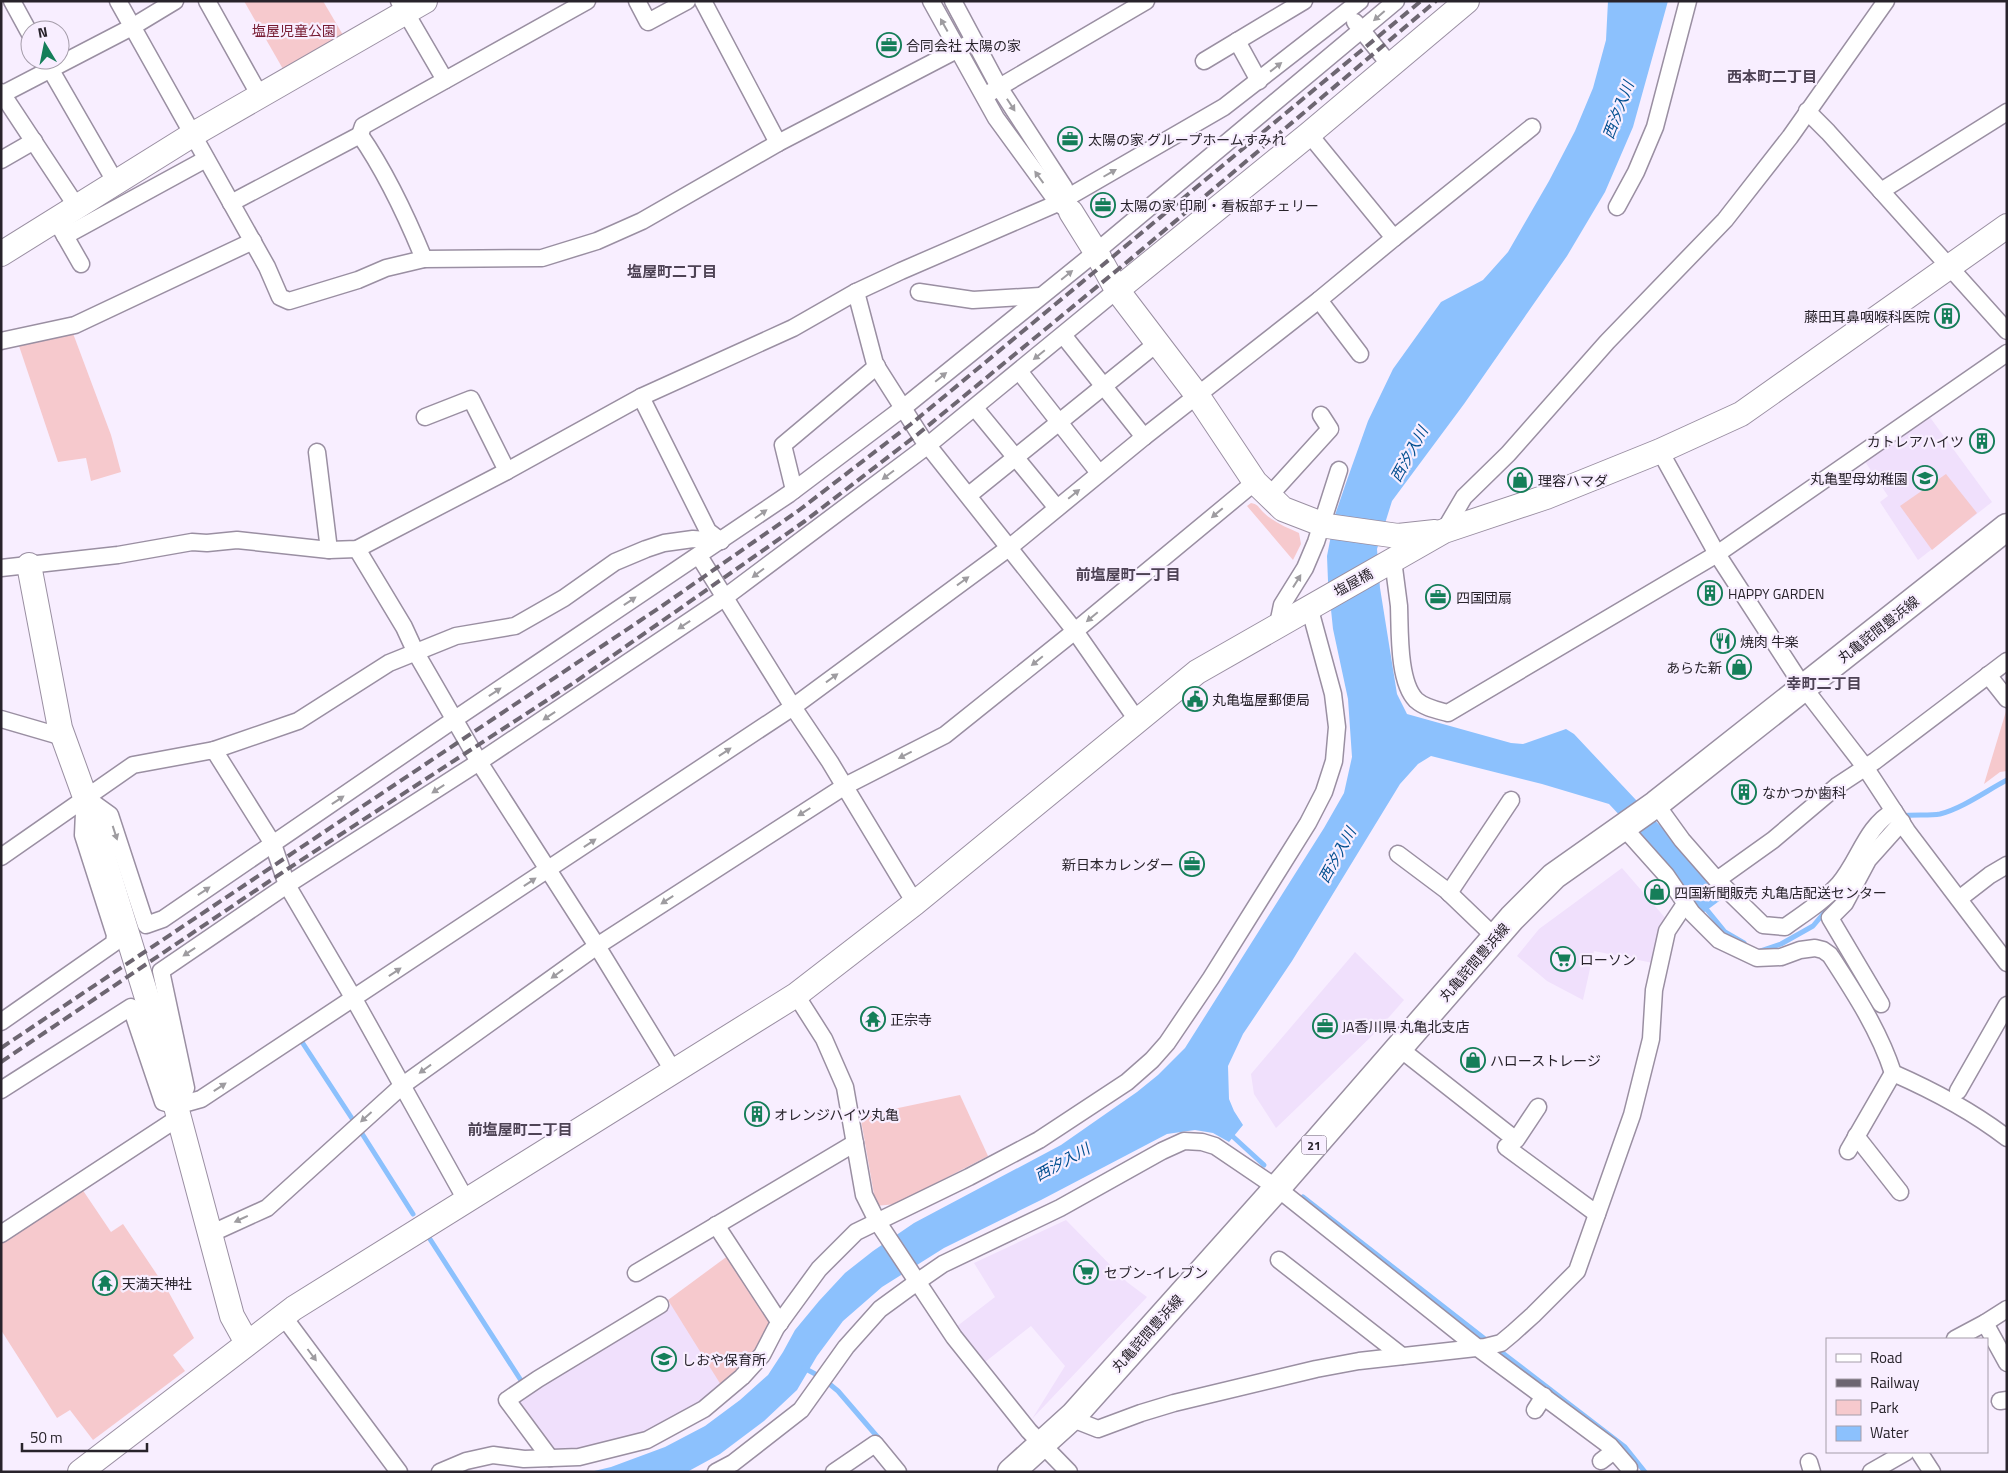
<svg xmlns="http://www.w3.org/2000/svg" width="2008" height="1473" viewBox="0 0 2008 1473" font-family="'Titillium Web','Noto Sans JP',sans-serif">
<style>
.built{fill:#f0e0fc}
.green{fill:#f6c9cd}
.water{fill:#8cc1fd}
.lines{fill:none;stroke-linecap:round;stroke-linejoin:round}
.stream{stroke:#8cc1fd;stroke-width:5}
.street-casing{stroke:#9a8fa2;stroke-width:19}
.secondary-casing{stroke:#9a8fa2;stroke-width:26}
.primary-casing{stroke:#9a8fa2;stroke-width:29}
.street{stroke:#fff;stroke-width:16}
.secondary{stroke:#fff;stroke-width:24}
.primary{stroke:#fff;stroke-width:26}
.rail{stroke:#6d6671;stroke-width:4;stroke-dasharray:10 5;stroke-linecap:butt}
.oneway{fill:#9e9ca0}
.labels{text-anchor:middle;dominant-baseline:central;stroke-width:4.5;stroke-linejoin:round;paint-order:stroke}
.shield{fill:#f8eeff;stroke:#66606b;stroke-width:1}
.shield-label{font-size:12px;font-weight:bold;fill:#28232b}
.park-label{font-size:14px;fill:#761a31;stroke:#f8eeff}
.poi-label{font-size:14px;fill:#28232b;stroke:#f8eeff;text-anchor:start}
.street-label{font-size:14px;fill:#28232b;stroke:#f8eeff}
.neighbourhood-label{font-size:15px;font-weight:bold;fill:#4e4355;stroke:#f8eeff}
.water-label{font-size:15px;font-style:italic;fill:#004e8f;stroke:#f8eeff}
</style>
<rect width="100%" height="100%" fill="#f8eeff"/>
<g class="built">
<polygon points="1929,416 1992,502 1918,560 1880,502 1888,496 1864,460"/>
<polygon points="1622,868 1667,920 1653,963 1594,951 1583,1000 1547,981 1517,956 1539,929"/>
<polygon points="1355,952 1404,1000 1376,1032 1276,1128 1254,1094 1251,1074"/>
<polygon points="1066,1220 1127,1282 1147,1297 1032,1419 1065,1366 1031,1326 985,1362 956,1327 995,1297 974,1263"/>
<polygon points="668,1300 739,1370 701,1402 669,1422 633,1438 567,1450 552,1450 521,1408 520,1400 597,1349 670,1304"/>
</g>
<g class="green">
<polygon points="244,1 323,1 343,35 283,69"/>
<polygon points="71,328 111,435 121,472 91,481 86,458 58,462 17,340"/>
<polygon points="1946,474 1977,513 1932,550 1900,506"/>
<path d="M 1251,503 C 1258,504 1259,508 1263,512 C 1273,522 1286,527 1299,533 L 1301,544 L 1293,560 L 1247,506 Z"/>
<polygon points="2007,708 2007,771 2000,772 1984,784"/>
<polygon points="960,1095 988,1156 896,1204 876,1206 861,1120 865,1115"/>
<polygon points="82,1189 111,1232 123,1224 168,1291 194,1338 173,1355 185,1371 93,1440 70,1410 57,1418 1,1330 1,1243"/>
<path d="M 729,1255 L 770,1323 C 758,1349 743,1366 721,1385 L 668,1300 Z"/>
</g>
<polygon class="water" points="1608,1 1668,1 1633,127 1605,192 1567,256 1464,404 1392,501 1377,549 1380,588 1397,694 1407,714 1511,743 1523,744 1566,729 1574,734 1667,833 1722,899 1703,913 1657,855 1609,804 1542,784 1431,756 1418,764 1400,784 1292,961 1243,1034 1228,1066 1229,1099 1234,1111 1243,1125 1229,1142 1213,1133 1195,1130 1167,1134 1041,1200 944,1248 882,1287 843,1321 817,1356 797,1390 764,1421 720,1454 687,1472 590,1472 611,1467 665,1447 705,1426 740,1400 768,1375 783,1352 795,1330 819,1301 845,1273 873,1251 914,1223 1061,1145 1137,1092 1158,1075 1185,1048 1324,828 1344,793 1352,757 1348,699 1333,629 1328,581 1327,556 1335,515 1347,480 1368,421 1393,369 1441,302 1483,280 1508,252 1549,181 1575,131 1593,88 1606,40"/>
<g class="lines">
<g class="stream">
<path d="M 1901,816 C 1913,814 1929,816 1940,814 C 1963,808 1986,791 2007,780"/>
<polyline points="1703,905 1725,932 1744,943"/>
<polyline points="1757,952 1781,944 1813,926 1840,894"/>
<polyline points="302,1042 353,1120"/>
<polyline points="361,1132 413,1214"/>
<polyline points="1229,1133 1264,1165"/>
<polyline points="1303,1197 1490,1343"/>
<polyline points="428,1236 522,1382"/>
<polyline points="1496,1348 1625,1447 1645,1472"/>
<polyline points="804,1368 819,1376"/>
<polyline points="827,1382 838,1391 881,1441"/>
</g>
<defs>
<g id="street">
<polyline points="12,1 30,34"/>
<polyline points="118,1 267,267 280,297 289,301 358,280 386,268 424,259 542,258 597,241 642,221 778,143 974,41"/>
<polyline points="207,1 260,96"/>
<polyline points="399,1 445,80"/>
<polyline points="637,1 648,22 687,1"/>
<polyline points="703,1 778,143"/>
<polyline points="931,1 996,118 1058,203 1065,208"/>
<polyline points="953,1 999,87 1064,187 1070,207"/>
<polyline points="1355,22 1390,65"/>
<polyline points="1237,41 1259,81"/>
<polyline points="45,60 116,183"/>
<polyline points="1204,61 1304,1"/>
<polyline points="1,92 77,207"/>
<polyline points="991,92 1146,1"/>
<polyline points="3,94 132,27 175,1"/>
<polyline points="1807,111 1828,132 2007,331"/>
<polyline points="360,135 363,126 587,1"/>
<polyline points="1,160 34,141"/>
<polyline points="1881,191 2007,112"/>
<path d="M 231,203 L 360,135 C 387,174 406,215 424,259"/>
<polyline points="1617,207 1636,172 1655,127 1688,1"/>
<polyline points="56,220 65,236 206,159"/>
<polyline points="65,236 81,264"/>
<polyline points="1394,238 1532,127"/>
<polyline points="856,292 875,364 922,438 1075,631 1137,720"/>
<polyline points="919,292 973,300 1040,296"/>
<polyline points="1319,300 1360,354"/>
<polyline points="1063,335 1144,437"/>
<polyline points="1,341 75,325 253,241"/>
<polyline points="1019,371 1099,473"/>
<polyline points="641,397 708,531 721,541"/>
<polyline points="975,408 1057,508"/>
<polyline points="425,417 471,399 507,471"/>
<polyline points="1660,451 1717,554 1804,688 1865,767 1907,831 2007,963"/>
<polyline points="317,452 329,550"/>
<polyline points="794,490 783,445 877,366"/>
<polyline points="969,495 1156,344"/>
<polyline points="1269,496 1330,429 1321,415"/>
<polyline points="1444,531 1464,497 1508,454 1607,342 1725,220 1790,137 1886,1"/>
<polyline points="357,549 404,627 416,653 479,762 597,946 674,1072"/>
<polyline points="699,556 793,707 830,762 915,903"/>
<path d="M 1393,560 C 1395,575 1397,591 1399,606 C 1400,631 1398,682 1416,700 C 1425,708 1437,710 1448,713 L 1717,554 L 2007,353"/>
<polyline points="1,568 118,555 192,542 207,543 237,540 329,550 357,549 507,471 641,397 793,328 856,292 901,271 1058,203 1224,107 1360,1"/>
<polyline points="1278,624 1282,605 1305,568 1316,542 1339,470"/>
<polyline points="1988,675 2007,699"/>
<polyline points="1,719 63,737"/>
<polyline points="214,750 298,721 389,663 456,636 515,626 564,598 615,562 646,549 664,543 693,539 721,541"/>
<polyline points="85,797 110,815 146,925 163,919 455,719 789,494 903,408 1096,252 1396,1"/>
<polyline points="1656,804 1682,840 1717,880 1773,840 1837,786 1875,761 2007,661"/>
<path d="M 1624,828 L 1666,875 L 1692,913 L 1719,940 L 1757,958 L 1781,957 L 1800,950 L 1815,948 L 1823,950 L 1830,955 C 1854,992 1879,1030 1893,1073 C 1934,1091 1972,1111 2007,1138"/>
<polyline points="1398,854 1446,890 1495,937"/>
<polyline points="1,857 133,765 214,750 273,844 287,885 354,999 466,1200"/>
<path d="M 1717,880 L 1763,925 L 1785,927 C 1803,914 1824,901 1839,884 C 1859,861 1866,826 1894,811"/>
<polyline points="1449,893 1511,800"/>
<polyline points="1959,899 1990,875 2007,865"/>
<polyline points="796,995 824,1039 845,1087 864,1195 877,1221 954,1337 1029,1431 1069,1472"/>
<polyline points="1881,1004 1830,918 1845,903 1868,860 1902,822"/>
<polyline points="1,1022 114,943 115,935 83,835 84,812"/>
<polyline points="1399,1048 1516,1140 1538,1107"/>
<polyline points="1,1090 131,1007 163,1102 176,1106 201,1099 793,707 1010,547 1144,437 1319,300 1394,238 1309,134"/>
<polyline points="1958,1091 2007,1005"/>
<polyline points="176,1106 186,1088 161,971 287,885 479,762 724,598 927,446 1117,290"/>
<polyline points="1856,1136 1900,1192"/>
<polyline points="1506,1147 1597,1214"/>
<polyline points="1848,1151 1893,1073"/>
<polyline points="716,1225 780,1323"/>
<polyline points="1,1234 178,1118"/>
<polyline points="210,1234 267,1208 403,1085 597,946 845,786 945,735 1075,631 1255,482"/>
<polyline points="1279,1260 1402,1356"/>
<polyline points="636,1273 855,1143"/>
<polyline points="283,1316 399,1472"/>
<polyline points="1985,1323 2007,1363"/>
<polyline points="1955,1339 1985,1323 2007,1309"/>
<polyline points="2000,1401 2007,1400"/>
<polyline points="1535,1410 1544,1396"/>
<polyline points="1070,1418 1098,1429 1141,1413 1174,1403 1316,1369 1359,1361 1485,1347 1501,1343 1513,1333 1533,1315 1577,1271 1632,1115 1651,1039 1654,990 1667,931 1685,904"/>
<polyline points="1919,1452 1932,1472"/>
<polyline points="550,1458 507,1400 538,1379 660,1305"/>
<polyline points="1601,1461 1614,1451"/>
<polyline points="1809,1462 1812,1472"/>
<polyline points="440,1472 466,1461 493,1455 524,1459 579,1457 647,1440 704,1409 742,1377 762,1355 776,1328 819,1269 856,1232 969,1177 1039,1140 1127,1082 1152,1060 1167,1043 1211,978 1308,823 1324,792 1334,761 1337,727 1333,694 1309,606"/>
<polyline points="716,1472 733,1463 801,1410 846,1347 880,1309 917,1282 943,1264 1060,1208 1162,1151 1184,1141 1202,1142 1215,1146 1277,1188 1478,1348 1610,1446 1629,1468"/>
<polyline points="834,1472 875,1444 898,1472"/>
<polyline points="1871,1472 1906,1452"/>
</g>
<g id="secondary">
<polyline points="1071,212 1096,252 1117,290 1197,395 1255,482 1283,509 1327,526 1398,536 1435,532"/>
<polyline points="1,254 192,135 425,1"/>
<polyline points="1117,290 1309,134 1467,1"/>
<polyline points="29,565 60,728 85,797 147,998 232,1316 247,1343"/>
<polyline points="80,1472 294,1308 796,995 915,903 1197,672 1444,531 1546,497 1660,451 1741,414 2007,226"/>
</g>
<polyline id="primary" points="1011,1472 1074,1415 1277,1188 1512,918 1554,876 1656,804 2007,527"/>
</defs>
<use href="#street" class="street-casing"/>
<use href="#secondary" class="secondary-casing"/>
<use href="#primary" class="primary-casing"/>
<use href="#street" class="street"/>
<use href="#secondary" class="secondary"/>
<use href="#primary" class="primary"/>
<g class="rail">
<polyline points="1,1048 662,606 798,511 911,424 1421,1"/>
<polyline points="1,1062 286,870 575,682 805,521 918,434 1127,262 1436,1"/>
</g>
</g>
<defs><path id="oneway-solid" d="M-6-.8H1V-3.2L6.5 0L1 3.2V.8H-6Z" transform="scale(1.25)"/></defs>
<g class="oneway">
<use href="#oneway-solid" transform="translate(1379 16) rotate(139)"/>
<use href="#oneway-solid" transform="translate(944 25) rotate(-119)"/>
<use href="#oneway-solid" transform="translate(1276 67) rotate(-38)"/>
<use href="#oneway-solid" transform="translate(1011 105) rotate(57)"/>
<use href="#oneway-solid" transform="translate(1110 173) rotate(-30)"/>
<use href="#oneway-solid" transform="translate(1039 177) rotate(-126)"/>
<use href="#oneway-solid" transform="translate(1067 275) rotate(-39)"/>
<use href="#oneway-solid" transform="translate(1039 355) rotate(141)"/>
<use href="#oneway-solid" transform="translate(941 377) rotate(-39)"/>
<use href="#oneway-solid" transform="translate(888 475) rotate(143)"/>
<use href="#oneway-solid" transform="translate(1074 494) rotate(-39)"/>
<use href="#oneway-solid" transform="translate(1217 513) rotate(140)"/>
<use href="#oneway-solid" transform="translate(761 514) rotate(-35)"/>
<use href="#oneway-solid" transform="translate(758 573) rotate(143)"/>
<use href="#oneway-solid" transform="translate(963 581) rotate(-36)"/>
<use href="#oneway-solid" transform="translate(1297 581) rotate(-58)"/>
<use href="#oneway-solid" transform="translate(630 601) rotate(-34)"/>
<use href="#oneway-solid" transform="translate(1092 617) rotate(140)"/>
<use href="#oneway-solid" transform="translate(684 625) rotate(146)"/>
<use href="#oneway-solid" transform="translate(1037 661) rotate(141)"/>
<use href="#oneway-solid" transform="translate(832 678) rotate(-36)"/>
<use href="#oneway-solid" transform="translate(495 692) rotate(-34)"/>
<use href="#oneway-solid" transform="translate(549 716) rotate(146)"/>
<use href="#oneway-solid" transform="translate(725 752) rotate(-34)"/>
<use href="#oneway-solid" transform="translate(905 755) rotate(153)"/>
<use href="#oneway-solid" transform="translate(438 789) rotate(147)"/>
<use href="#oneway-solid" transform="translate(338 800) rotate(-34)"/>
<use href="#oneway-solid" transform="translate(804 812) rotate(148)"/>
<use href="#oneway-solid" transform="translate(115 833) rotate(72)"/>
<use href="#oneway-solid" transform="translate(590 843) rotate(-34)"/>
<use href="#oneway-solid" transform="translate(530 882) rotate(-34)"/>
<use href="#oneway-solid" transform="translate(204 891) rotate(-34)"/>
<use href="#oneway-solid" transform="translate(667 900) rotate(147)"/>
<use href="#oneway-solid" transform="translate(189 952) rotate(146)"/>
<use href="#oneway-solid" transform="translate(395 972) rotate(-34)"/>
<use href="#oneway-solid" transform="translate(557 974) rotate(144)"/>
<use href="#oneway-solid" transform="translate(425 1069) rotate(144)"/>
<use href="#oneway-solid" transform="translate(220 1087) rotate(-33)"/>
<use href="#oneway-solid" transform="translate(366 1117) rotate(138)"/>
<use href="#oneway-solid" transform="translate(241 1219) rotate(155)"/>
<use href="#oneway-solid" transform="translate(312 1355) rotate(53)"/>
</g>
<defs>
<symbol id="office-ring" viewBox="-11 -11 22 22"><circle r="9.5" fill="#f8eeff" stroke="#157e59" stroke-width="1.5"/><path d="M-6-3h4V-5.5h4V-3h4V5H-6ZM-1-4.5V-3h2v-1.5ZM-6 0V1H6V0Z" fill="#157e59"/></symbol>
<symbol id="building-ring" viewBox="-11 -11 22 22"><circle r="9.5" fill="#f8eeff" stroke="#157e59" stroke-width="1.5"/><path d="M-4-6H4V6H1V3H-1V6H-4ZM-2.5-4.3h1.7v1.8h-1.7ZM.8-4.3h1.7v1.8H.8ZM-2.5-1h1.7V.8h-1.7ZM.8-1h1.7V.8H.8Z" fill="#157e59"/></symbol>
<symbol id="school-ring" viewBox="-11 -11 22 22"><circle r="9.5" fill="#f8eeff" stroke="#157e59" stroke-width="1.5"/><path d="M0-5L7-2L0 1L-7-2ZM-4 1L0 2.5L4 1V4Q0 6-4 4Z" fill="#157e59"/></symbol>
<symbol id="shop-ring" viewBox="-11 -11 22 22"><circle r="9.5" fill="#f8eeff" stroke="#157e59" stroke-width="1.5"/><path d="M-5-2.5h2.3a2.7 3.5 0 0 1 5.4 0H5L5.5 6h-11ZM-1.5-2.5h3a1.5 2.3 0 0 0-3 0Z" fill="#157e59"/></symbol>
<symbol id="restaurant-ring" viewBox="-11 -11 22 22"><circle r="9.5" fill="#f8eeff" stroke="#157e59" stroke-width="1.5"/><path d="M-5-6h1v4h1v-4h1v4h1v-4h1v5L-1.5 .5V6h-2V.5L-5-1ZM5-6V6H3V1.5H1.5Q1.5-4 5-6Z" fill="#157e59"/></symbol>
<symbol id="civic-ring" viewBox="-11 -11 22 22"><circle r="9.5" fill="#f8eeff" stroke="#157e59" stroke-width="1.5"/><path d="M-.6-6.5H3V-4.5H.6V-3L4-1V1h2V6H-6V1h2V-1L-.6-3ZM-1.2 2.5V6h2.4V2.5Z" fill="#157e59"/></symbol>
<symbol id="supermarket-ring" viewBox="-11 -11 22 22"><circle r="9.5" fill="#f8eeff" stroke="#157e59" stroke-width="1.5"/><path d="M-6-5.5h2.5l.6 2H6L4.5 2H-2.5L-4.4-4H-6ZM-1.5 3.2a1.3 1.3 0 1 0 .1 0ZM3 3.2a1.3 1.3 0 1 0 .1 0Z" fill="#157e59"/></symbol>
<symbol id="temple-ring" viewBox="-11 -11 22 22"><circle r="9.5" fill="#f8eeff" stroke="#157e59" stroke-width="1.5"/><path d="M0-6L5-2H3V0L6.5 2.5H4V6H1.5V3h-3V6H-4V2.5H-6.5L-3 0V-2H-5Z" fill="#157e59"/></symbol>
</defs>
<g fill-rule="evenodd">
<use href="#office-ring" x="875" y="31" width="28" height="28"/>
<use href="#office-ring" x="1056" y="125" width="28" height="28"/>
<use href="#office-ring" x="1089" y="191" width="28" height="28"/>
<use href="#building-ring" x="1933" y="302" width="28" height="28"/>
<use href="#building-ring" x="1968" y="427" width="28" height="28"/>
<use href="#school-ring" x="1911" y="464" width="28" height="28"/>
<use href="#shop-ring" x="1506" y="466" width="28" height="28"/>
<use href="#building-ring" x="1696" y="579" width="28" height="28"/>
<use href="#office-ring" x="1424" y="583" width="28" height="28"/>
<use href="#restaurant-ring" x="1709" y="627" width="28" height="28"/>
<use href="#shop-ring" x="1725" y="653" width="28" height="28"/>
<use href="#civic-ring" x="1181" y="685" width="28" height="28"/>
<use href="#building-ring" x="1730" y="778" width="28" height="28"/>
<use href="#office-ring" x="1178" y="850" width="28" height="28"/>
<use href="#shop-ring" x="1643" y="878" width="28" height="28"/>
<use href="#supermarket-ring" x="1549" y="945" width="28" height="28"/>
<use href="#temple-ring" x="859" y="1005" width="28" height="28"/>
<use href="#office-ring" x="1311" y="1012" width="28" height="28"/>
<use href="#shop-ring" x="1459" y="1046" width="28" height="28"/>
<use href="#building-ring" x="743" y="1100" width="28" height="28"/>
<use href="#supermarket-ring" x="1072" y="1258" width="28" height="28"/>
<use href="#temple-ring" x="91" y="1269" width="28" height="28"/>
<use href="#school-ring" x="650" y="1345" width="28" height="28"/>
</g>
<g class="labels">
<rect class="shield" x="1301.5" y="1135.5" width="25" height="19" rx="4"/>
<g class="shield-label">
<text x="1314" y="1145">21</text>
</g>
<g class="park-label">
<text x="294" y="30">塩屋児童公園</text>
</g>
<g class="poi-label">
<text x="906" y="45">合同会社 太陽の家</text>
<text x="1088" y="139">太陽の家 グループホームすみれ</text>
<text x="1120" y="205">太陽の家 印刷・看板部チェリー</text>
<text x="1930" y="316" text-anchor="end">藤田耳鼻咽喉科医院</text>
<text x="1964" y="441" text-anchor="end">カトレアハイツ</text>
<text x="1908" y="478" text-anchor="end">丸亀聖母幼稚園</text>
<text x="1538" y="480">理容ハマダ</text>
<text x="1728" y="593">HAPPY GARDEN</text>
<text x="1456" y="597">四国団扇</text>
<text x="1740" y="641">焼肉 牛楽</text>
<text x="1722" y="667" text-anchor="end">あらた新</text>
<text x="1212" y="699">丸亀塩屋郵便局</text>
<text x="1762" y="792">なかつか歯科</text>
<text x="1174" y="864" text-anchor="end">新日本カレンダー</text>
<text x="1674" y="892">四国新聞販売 丸亀店配送センター</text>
<text x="1580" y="959">ローソン</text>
<text x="890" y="1019">正宗寺</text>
<text x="1342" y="1026">JA香川県 丸亀北支店</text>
<text x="1490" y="1060">ハローストレージ</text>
<text x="774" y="1114">オレンジハイツ丸亀</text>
<text x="1104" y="1272">セブン-イレブン</text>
<text x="122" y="1283">天満天神社</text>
<text x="682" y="1359">しおや保育所</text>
</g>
<g class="street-label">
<text transform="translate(1353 582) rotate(-29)">塩屋橋</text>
<text transform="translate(1878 629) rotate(-38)">丸亀詫間豊浜線</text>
<text transform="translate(1474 962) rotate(-49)">丸亀詫間豊浜線</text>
<text transform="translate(1147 1333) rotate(-48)">丸亀詫間豊浜線</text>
</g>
<g class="neighbourhood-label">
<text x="1772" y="76">西本町二丁目</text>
<text x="672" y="271">塩屋町二丁目</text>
<text x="1128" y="574">前塩屋町一丁目</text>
<text x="1824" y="683">幸町二丁目</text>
<text x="520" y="1129">前塩屋町二丁目</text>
</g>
<g class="water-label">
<text transform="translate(1618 110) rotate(-69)">西汐入川</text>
<text transform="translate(1409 454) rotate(-61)">西汐入川</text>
<text transform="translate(1337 855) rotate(-61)">西汐入川</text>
<text transform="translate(1062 1162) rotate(-29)">西汐入川</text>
</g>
</g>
<rect width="2008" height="1473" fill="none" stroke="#28232b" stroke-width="5"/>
<rect x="1826" y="1338" width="162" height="115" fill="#f8eeff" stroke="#a59daa"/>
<rect x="1836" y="1354" width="25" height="8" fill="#ffffff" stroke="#a59daa"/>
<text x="1870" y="1363" font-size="15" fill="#28232b">Road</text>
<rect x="1836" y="1379" width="25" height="8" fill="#6d6671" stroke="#a59daa"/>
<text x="1870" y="1388" font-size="15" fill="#28232b">Railway</text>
<rect x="1836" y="1400" width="25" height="15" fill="#f6c9cd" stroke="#a59daa"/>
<text x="1870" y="1413" font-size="15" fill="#28232b">Park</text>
<rect x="1836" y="1426" width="25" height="15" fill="#8cc1fd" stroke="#a59daa"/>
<text x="1870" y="1438" font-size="15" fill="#28232b">Water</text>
<g transform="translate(45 45) rotate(350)"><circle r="24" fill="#f8eeff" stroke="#a59daa"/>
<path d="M0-4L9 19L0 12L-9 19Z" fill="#157e59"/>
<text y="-8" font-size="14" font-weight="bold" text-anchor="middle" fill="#28232b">N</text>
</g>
<path d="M22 1443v8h125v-8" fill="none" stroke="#28232b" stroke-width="2.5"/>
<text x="30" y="1443" font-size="15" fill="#28232b" stroke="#f8eeff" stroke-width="4" paint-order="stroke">50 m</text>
</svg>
